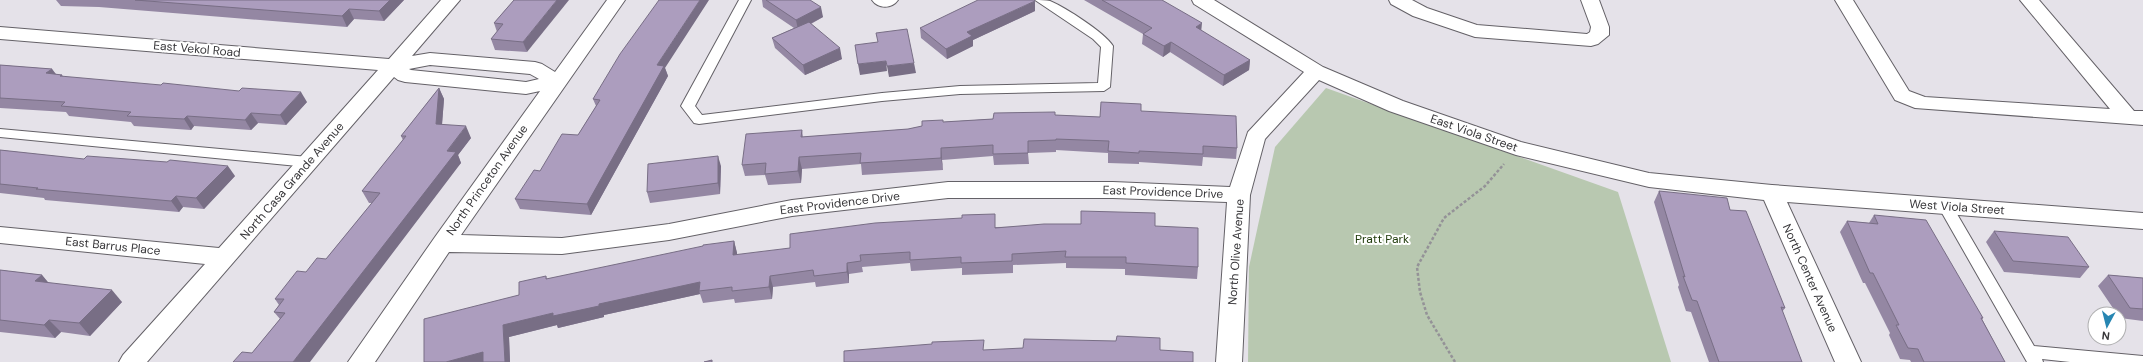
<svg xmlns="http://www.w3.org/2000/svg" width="2143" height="362" viewBox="0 0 2143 362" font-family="'DM Sans',sans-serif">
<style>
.green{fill:#b8c8b0}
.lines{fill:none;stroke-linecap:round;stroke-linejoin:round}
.service-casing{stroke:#646167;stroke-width:2}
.minor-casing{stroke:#646167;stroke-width:2}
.path{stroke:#949297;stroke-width:2.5;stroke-dasharray:3 2;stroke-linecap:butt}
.service{fill:#fff;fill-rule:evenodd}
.minor{fill:#fff;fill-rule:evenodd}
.wall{fill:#9487a3}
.shaded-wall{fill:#786e85}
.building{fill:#ac9dbe;stroke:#786e85}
.labels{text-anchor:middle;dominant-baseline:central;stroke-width:4;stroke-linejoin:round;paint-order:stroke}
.street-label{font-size:12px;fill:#38373a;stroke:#fff}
.park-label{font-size:12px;fill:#1d3908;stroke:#fff}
</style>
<rect width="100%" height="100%" fill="#e5e2e9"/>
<polygon class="green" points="1326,88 1618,192 1671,362 1248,362 1249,267 1275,147"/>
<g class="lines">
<defs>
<g id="service">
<path d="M 739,0 L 751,0 L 695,106 L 702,115 L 882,93 L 960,86 L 1098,83 L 1101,47 L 1093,39 L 1035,0 C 1040,0 1046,0 1050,1 C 1066,8 1104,32 1113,46 L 1110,87 L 1104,91 L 960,94 L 882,101 L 699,124 L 694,123 L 681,106 Z"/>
<polygon points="0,129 308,157 313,159 315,162 313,165 308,167 0,137"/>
<polygon points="1945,201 1950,202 2034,346 2143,356 2143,362 2070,362 2042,359 2043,362 2027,362 1938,206 1940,202"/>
</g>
<g id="minor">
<path d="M 441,0 L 460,0 L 412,56 L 430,53 L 535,62 L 542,64 L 555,72 L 607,0 L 625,0 L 461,235 L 562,238 L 669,224 L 792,200 L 948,182 L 1113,182 L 1230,187 L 1248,132 L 1304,72 L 1194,4 L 1192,0 L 1214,0 L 1323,67 L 1403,101 L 1521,142 L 1649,173 L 1772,185 L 2143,213 L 2143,229 L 1787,202 L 1861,362 L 1835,362 L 1764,200 L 1649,187 L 1516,155 L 1389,111 L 1319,80 L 1265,139 L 1250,195 L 1242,362 L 1216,362 L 1227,202 L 1113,198 L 948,198 L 792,216 L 669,240 L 562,254 L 449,252 L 375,362 L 348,362 L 435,237 L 540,91 L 526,94 L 405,82 L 398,80 L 394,77 L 147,362 L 119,362 L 123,355 L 205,264 L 0,243 L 0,227 L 219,248 L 378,70 L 0,39 L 0,27 L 389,59 ZM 430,65 L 530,74 L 539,79 L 526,82 L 411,70 L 409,69 Z"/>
<path d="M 872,0 L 898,0 C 892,9 878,9 872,0 Z"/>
<polygon points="1389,0 1412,0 1427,8 1477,25 1587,34 1590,32 1591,27 1581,0 1599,0 1609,27 1609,35 1598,44 1591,46 1475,37 1413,16 1391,4"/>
<polygon points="1835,0 1853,0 1909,91 1925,97 2110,109 2020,0 2039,0 2134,111 2143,111 2143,125 1915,108 1895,100"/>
</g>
</defs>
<use href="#service" class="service-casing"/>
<use href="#minor" class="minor-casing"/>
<polyline class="path" points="1455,362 1427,315 1420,292 1417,267 1444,218 1485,186 1504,164"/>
<use href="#service" class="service"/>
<use href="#minor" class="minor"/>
</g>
<g class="wall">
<polygon points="56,0 404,0 384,21 354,19 347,27 99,7 61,6"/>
<polygon points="514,0 527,52 495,50 491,39 497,32 494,23"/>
<polygon points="762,0 810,0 823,17 811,24 842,59 805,75 775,48 772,38 794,28 763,7"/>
<polygon points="1084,0 1162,0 1202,31 1250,60 1249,70 1223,86 1170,52 1163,57 1142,44 1143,34"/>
<polygon points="1035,11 973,40 973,46 947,59 921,38 920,28"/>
<polygon points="0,65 52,69 56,74 62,75 64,77 307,102 286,125 258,123 251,130 194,126 191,130 134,126 131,122 69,116 66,112 0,108"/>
<polygon points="665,68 668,76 591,215 520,209 515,199 540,171 578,135 596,106 593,99"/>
<polygon points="439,88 444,99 442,125 471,138 458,155 461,163 252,353 280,319 274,312 279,305 275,299 306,272 326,259 372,203 369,203 362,191 403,140 401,136"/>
<polygon points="1141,111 1237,148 1236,159 1203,157 1202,166 1139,162 1139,164 1108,163 1108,153 1056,150 1056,152 1028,153 1029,164 994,165 993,156 942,160 943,170 862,175 861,164 802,169 801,183 768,185 765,175 745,176 742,165 802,130 803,137 908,129 943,122 1055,115 1100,117"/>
<polygon points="0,150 235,176 204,209 183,207 179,212 45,200 44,198 0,193"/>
<polygon points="721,166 720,194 650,203 647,192"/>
<polygon points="1659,191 1730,210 1785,308 1782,312 1802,362 1709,362 1691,312 1686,311 1678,287 1679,285 1654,202"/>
<polygon points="1874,215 1983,318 1982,319 2005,362 1911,362 1910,360 1900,359 1889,335 1890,333 1865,283 1863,283 1840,232 1847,221 1869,223"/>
<polygon points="1155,226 1198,267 1197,279 1125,275 1125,269 1066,268 1066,263 1013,265 1013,273 962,275 962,268 911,271 910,263 862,267 863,272 849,274 849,283 816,287 815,282 773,287 772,299 735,303 734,299 703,303 700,294 604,315 604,317 558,328 557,325 509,337 510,362 424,362 546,276 547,279 734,241 737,253 737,255 995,227"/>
<polygon points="1994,231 2089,267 2080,278 2004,272 1986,242"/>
<polygon points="0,270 42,275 48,283 122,302 90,336 61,332 55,338 0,332"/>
<polygon points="2108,275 2143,278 2143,321 2120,318 2119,317 2119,314 2117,314 2098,286"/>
</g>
<g class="shaded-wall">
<polygon points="390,0 404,0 384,21 379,11"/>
<polygon points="557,0 569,0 527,52 523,42"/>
<polygon points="700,0 709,0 665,68 668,76 591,215 587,204 657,65"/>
<polygon points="1035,1 1035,11 973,40 973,46 947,59 946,49 967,32"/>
<polygon points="821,7 823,17 798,30 796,20"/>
<polygon points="349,9 354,19 347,27 342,16"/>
<polygon points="1202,23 1201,33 1196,27"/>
<polygon points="1171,42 1170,52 1163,57 1164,46"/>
<polygon points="840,48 842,59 805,75 803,65"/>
<polygon points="1250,60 1249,70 1223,86 1224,75"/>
<polygon points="886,61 887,71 860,75 858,64"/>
<polygon points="914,63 916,73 889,77 887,66"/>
<polygon points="52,69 59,79 46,73"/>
<polygon points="439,88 444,99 441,136 436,124"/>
<polygon points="301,92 307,102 286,125 280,115"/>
<polygon points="251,113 258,123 251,130 245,120"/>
<polygon points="187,116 194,126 191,130 184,119"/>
<polygon points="466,126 471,138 458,155 461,163 310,362 293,362"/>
<polygon points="941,148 942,160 943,170 941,158"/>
<polygon points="718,156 721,166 720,194 718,183"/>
<polygon points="799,157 802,169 801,183 798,171"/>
<polygon points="228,166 235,176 204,209 196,198"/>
<polygon points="176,196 183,207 179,212 171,201"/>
<polygon points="734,241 737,253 736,267 733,255"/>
<polygon points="847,263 849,274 849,283 847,272"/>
<polygon points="42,275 53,288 35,281"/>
<polygon points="770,276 773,287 772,299 769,287"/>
<polygon points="700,282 699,291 700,294 604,315 604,317 558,328 557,325 509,337 510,362 505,362 503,325 553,313"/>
<polygon points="112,290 122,302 90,336 79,323"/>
<polygon points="49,320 61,332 55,338 44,325"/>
<polygon points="483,352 488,362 446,362"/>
</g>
<g class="building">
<polygon points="135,0 390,0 379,11 349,9 342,16"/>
<polygon points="514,0 557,0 523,42 491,39 503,24 494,23"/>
<polygon points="659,0 700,0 657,65 664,66 587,204 515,199 534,170 540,171 562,134 578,135 600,100 593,99 620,54"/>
<polygon points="766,0 810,0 821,7 796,20"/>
<polygon points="978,0 1034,0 1035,1 967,32 972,36 946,49 920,28"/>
<polygon points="1102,0 1162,0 1202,23 1196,27 1250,60 1224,75 1171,42 1164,46 1143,34 1152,28"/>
<polygon points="809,22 840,48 803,65 772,38"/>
<polygon points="907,29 914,63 887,66 886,61 858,64 855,45 878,42 876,33"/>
<polygon points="0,65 52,69 46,73 62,75 60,76 161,85 163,83 239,91 242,88 301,92 280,115 251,113 245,120 187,116 184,119 127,116 131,112 61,106 65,102 0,98"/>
<polygon points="439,88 436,124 466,126 447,151 456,152 293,362 233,362 242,352 252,353 285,313 274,312 284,299 275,299 297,271 306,272 317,258 326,259 380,193 362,191 406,136 401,136"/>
<polygon points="1101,102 1141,104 1141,111 1236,116 1237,148 1203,146 1203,154 1139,151 1139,153 1108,151 1109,141 1056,139 1056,140 1028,141 1028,153 993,154 993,145 941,148 941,158 860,163 861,153 799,157 798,171 765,174 766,163 742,165 746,134 802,130 801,137 908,129 922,126 922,121 943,120 943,122 993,119 994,113 1055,112 1055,115 1100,117"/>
<polygon points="0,150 84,159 87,156 167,162 170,160 228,166 196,198 176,196 171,201 36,189 38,188 0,184"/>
<polygon points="718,156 718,183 647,192 648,164"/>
<polygon points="1659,191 1727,198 1730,210 1746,211 1785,308 1781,307 1802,362 1719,362 1697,301 1692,300 1683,276 1685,277"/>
<polygon points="1081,211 1155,213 1155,226 1198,228 1198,267 1126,263 1126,257 1065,257 1066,251 1012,254 1012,261 961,263 961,257 910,260 910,252 860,255 861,261 847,263 847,272 814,276 813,270 770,276 769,287 732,291 732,287 699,291 700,282 599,304 599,306 553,316 553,313 503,325 505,362 483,362 483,352 446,362 424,362 424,319 519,295 519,282 546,276 546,279 703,246 703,245 734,241 733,255 790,248 790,234 875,223 962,218 962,215 995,214 995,228 1044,224 1081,224"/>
<polygon points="1874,215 1926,220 1983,318 1981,318 2005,362 1924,362 1918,349 1908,348 1896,325 1899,325 1873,273 1870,273 1847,221 1878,224"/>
<polygon points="1994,231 2068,237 2089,267 2013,261"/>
<polygon points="0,270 42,275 35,281 112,290 79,323 49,320 44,325 0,320"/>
<polygon points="2108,275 2143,278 2143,309 2130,308"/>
<polygon points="1117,336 1160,338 1160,350 1193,352 1193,362 844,362 844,351 932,344 932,342 984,340 983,350 1023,348 1024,339 1116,341"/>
<polygon points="712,360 712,362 704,362"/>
</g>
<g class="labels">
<g class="street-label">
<text transform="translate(197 49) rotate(5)">East Vekol Road</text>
<text transform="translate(1474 133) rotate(19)">East Viola Street</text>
<text transform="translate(487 180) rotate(-55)">North Princeton Avenue</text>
<text transform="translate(292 181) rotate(-49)">North Casa Grande Avenue</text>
<text transform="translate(1163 192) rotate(2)">East Providence Drive</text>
<text transform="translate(840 203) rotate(-7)">East Providence Drive</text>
<text transform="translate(1957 207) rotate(4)">West Viola Street</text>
<text transform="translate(113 246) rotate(6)">East Barrus Place</text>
<text transform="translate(1236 252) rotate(-86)">North Olive Avenue</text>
<text transform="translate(1810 278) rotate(66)">North Center Avenue</text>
</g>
<g class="park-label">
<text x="1382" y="239">Pratt Park</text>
</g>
</g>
<g transform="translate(2107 326) rotate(187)"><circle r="19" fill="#ffffff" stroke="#afafb0"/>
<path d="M0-3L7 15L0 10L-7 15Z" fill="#2786b2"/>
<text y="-6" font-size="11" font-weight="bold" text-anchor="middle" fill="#38373a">N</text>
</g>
</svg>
